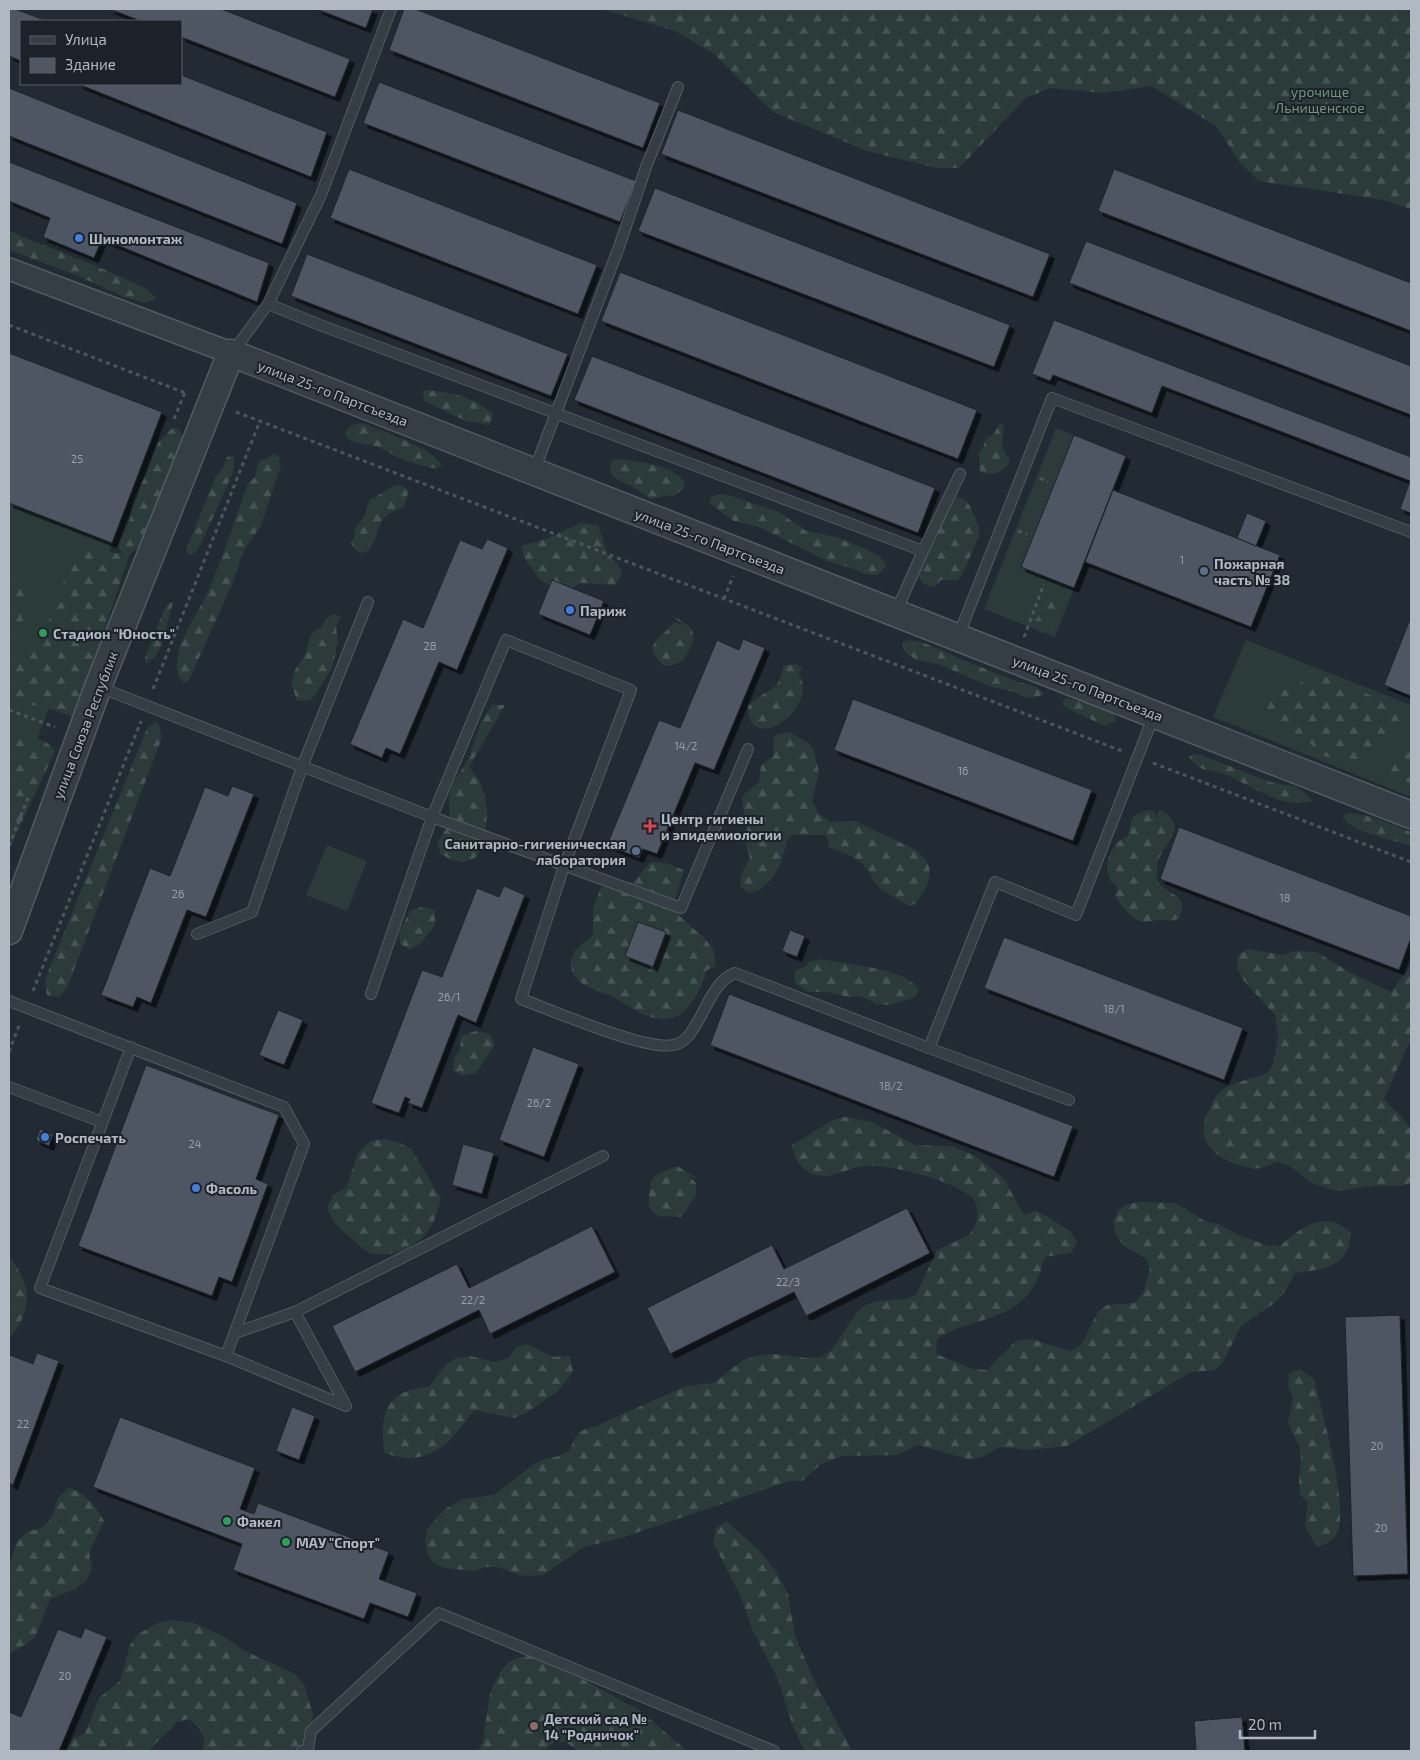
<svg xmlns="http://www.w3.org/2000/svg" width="1420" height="1760" viewBox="0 0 1420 1760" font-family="'Exo 2',sans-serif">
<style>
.grass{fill:#2a3b3a}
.forest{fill:url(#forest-firs)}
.building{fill:#4e5762;stroke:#1d242b;filter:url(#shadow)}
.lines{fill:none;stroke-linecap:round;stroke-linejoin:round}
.service-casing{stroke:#535b62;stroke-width:12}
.minor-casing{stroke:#535b62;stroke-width:24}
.tertiary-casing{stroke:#535b62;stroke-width:29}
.path{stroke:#48585a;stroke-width:3;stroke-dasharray:4 4;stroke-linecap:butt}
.service{stroke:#353d45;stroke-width:10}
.minor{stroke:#353d45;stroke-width:21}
.tertiary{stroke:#353d45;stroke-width:26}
.shop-dot{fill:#3f7fe0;stroke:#1b2229;stroke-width:2}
.service-dot{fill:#5c6f8a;stroke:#1b2229;stroke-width:2}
.leisure-dot{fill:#2e9e5b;stroke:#1b2229;stroke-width:2}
.health-dot{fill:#e0444e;stroke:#1b2229;stroke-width:2}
.education-dot{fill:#8d6e63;stroke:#1b2229;stroke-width:2}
.labels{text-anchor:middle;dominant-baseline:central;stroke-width:4;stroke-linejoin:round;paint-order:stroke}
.number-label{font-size:11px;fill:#98a0a9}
.park-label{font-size:14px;fill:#729578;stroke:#1b2229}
.poi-label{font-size:14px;font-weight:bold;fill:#b0b8c1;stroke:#1b2229;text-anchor:start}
.street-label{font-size:14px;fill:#b0b8c1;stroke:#1b2229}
</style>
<defs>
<pattern id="forest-firs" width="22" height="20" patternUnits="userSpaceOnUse" patternTransform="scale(1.25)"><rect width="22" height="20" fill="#2a3b3a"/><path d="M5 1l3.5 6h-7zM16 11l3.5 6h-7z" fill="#465555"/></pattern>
<filter id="shadow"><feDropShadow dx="4.5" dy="4.5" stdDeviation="0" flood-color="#0009"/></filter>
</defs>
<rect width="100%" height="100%" fill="#222b34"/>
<g class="grass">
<polygon points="9,353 162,412 9,813"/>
<polygon points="1056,428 1074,435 1021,567 1074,588 1055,637 984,609"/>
<polygon points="1246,640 1411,705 1411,797 1213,717"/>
<polygon points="327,845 367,861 347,911 306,895"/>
</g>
<g class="forest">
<polygon points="601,9 1411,9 1411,209 1384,200 1259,181 1240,163 1216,126 1151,86 1103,93 1050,88 1026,98 959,168 936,168 867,151 773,112 714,54 675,31"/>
<polygon points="9,231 101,268 147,289 156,299 146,303 124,297 78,276 9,250"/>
<path d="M 423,390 C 449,392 473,396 493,414 L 490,425 L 466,421 L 424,401 Z"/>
<path d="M 363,423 C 381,431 435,449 441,465 L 437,469 C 424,466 411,463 399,458 C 392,454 385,450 378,447 C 367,443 354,445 345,436 C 346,425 354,425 363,423 Z"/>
<path d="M 1002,423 C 1005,433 1003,432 1002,440 C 1001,448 1006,454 1010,460 C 1006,472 992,477 980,472 L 979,452 L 983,448 L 986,438 L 994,434 L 999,424 Z"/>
<path d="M 177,428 L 181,432 L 182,439 C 172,469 156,537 130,554 L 92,666 L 73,717 L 51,709 L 27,704 L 9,694 L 9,572 C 27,575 27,603 24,617 C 22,625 15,631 13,639 C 12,644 13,650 13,655 L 18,658 C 22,653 26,654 30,650 C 36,644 42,635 46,627 C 55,611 67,563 80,553 C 94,544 108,553 122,554 L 118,546 L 131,516 L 133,498 L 146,475 L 158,443 L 171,429 Z"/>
<path d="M 275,454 L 279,458 L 281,465 L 261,526 L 248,544 L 241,557 L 233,582 L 189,680 L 184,683 C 176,676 176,666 178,655 C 182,633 198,614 207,593 C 223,559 234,521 247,486 L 255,476 L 259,462 Z"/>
<polygon points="234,456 234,470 201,544 195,553 189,555 186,550 215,478 222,469 227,457"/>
<path d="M 613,459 C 632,460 676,465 685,483 L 683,489 L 674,496 C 661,495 661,498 650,499 C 644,495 639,490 633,487 C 620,481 603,476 613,459 Z"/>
<path d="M 399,485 L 409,490 L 404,507 C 373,517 383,529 369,551 L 361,553 L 355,550 L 351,543 L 354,538 L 356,527 L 364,517 L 370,499 C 381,496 387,487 399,485 Z"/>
<polygon points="718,494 728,495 779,512 806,531 836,537 866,549 879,556 884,561 886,567 877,575 865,574 854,569 827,561 759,527 734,521 709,503 711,497"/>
<path d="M 958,497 L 965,500 L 970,506 L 979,527 L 979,537 L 961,577 L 957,580 L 941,580 L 934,587 C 928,586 920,583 919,576 C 918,562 930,537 935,523 L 947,515 L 954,498 Z"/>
<polygon points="581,523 598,525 608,555 618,564 622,574 615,585 580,583 570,590 559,590 539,579 525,559 521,546 546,539"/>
<polygon points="1051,592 1056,592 1066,603 1059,624 1041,633 1037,630 1034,622 1038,617 1039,607 1047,593"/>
<polygon points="173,602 162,644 156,656 146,664 145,658 164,610 168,604"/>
<polygon points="333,614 341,617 336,626 338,642 332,668 315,695 310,700 297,701 291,682 295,670 305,655 311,635 316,630 321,628 327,618"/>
<path d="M 670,615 C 698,628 699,635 683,661 L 670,666 L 664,666 C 640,643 660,641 674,622 L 684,625 Z"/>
<path d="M 908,640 L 922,642 C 952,655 982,668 1013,680 C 1025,685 1035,683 1044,694 L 1039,696 L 1027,698 L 1011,691 L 992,687 L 937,664 L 917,660 L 907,654 L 903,649 L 903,643 Z"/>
<path d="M 796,664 L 803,669 L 798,672 C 822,709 747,757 748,707 C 756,695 774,691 779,681 C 781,677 782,671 783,666 Z"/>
<path d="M 1308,671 L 1312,671 L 1384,701 L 1403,718 C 1402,727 1400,741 1389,742 C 1384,743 1380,742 1376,743 L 1373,754 C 1367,758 1362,762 1354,760 C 1351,760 1349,759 1346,759 C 1326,762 1319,752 1305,738 L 1287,737 L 1280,734 L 1258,702 L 1260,699 C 1271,695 1269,692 1278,687 C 1289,689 1294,694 1300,684 C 1302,679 1304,678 1305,673 Z"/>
<polygon points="1066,698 1102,707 1114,715 1116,721 1105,726 1066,708 1062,704"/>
<polygon points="492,705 505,705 469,767 479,780 485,797 487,811 485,844 475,858 464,862 452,860 441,854 437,843 450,823 449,796 452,785 470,756 480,724"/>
<polygon points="158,722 162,737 158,748 67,988 59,997 47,995 45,984 48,972 148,726"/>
<path d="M 789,732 L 810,744 L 814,751 L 819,773 L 812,800 L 819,814 L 830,822 L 855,821 L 914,849 L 925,859 L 929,867 L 930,875 L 926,888 L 915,904 L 909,906 C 898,899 884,893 876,884 C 872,880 872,874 868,870 C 857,857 845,853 829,847 L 828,840 L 825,835 L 792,835 L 788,839 C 784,850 782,863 776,872 C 771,881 757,897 746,891 C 742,889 740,886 740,882 C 740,874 747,864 750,857 L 746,846 L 748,835 L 742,800 L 743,795 L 759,782 L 761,766 L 774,755 L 773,739 L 776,735 Z"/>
<path d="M 9,735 C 25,743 40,731 55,751 L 9,850 Z"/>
<path d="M 1411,738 L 1411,784 L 1405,781 L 1396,784 C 1389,781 1385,779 1384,770 L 1392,764 L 1398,752 Z"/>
<path d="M 1194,754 L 1201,755 L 1270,782 L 1297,787 L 1303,791 L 1312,801 C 1306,802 1301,803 1296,803 C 1276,803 1245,783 1227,775 C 1212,768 1201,775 1189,757 Z"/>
<path d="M 1149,810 L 1154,811 L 1158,820 L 1158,810 C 1168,812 1171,818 1175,827 C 1172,846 1157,850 1157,870 C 1157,874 1156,879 1158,882 C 1165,892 1178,892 1183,906 L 1179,918 C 1172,922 1168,920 1160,920 C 1155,920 1149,922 1144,922 C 1133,921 1119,904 1115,895 L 1118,888 C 1115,885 1112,882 1110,879 C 1102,863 1113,841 1128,836 C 1133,818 1128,815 1149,810 Z"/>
<path d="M 1347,813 C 1370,814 1390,824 1411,832 L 1411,846 C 1394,839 1350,834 1343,816 Z"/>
<path d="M 650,862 L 666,863 L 684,870 L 672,909 L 706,940 L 714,951 L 716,966 L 707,970 C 702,986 691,1013 672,1018 C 650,1024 629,1005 611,996 C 597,990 572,985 571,965 C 570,951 584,943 593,935 L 593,909 L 601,887 L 611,883 L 634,882 Z"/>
<polygon points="422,907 435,910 435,925 420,944 410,949 400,944 399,933 410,911"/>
<path d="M 1247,949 L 1283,955 L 1293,951 L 1316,952 L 1351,973 L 1391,992 L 1411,966 L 1411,1042 L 1407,1047 L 1384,1099 L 1402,1117 L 1411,1130 L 1411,1183 L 1401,1186 L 1373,1186 L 1336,1191 L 1312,1183 L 1288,1165 L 1277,1162 C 1268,1166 1260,1170 1251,1168 C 1246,1168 1240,1165 1236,1164 C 1209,1155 1194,1134 1210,1108 C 1212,1104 1214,1098 1218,1094 C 1229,1082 1252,1079 1268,1073 L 1274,1061 L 1278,1036 L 1275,1015 L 1244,981 L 1237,968 L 1238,955 Z"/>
<path d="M 820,959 C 843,964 910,968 919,991 L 916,996 L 910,999 L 890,1005 L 877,1004 L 860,996 L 849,997 L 827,992 L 808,992 L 796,984 L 794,978 L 795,971 L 806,966 L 809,962 Z"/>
<polygon points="476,1031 490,1034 495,1045 476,1073 463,1076 453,1070 454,1059 460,1049 461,1036"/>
<path d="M 846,1117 L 872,1122 L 915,1145 L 952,1146 L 976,1156 L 1004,1179 L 1024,1215 L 1036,1211 L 1047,1216 L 1071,1232 L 1077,1242 L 1071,1253 L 1045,1257 C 1042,1265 1040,1274 1036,1282 C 1015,1323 969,1317 937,1339 L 936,1354 L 973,1369 L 987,1370 L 1016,1341 L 1031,1339 L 1071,1351 L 1081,1345 L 1098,1312 L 1107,1305 L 1135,1303 L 1143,1293 L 1150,1268 L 1145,1258 L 1124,1246 L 1116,1235 L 1113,1223 L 1118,1210 L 1128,1204 L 1141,1202 L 1176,1203 L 1206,1222 L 1218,1224 L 1239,1235 L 1266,1245 L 1280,1246 C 1302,1227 1325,1208 1351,1233 C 1348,1269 1324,1269 1295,1273 L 1283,1294 L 1273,1304 L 1241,1326 L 1223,1362 L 1215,1370 L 1191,1372 L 1067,1446 L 1029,1450 L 1000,1447 L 980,1458 L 968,1459 L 918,1445 L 897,1455 L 842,1456 L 821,1464 L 802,1481 L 790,1481 L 624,1537 L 584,1547 L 543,1575 L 522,1576 L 498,1567 L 485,1567 L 474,1571 L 445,1568 L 434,1563 L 427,1553 L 425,1541 L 428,1528 L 445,1509 L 461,1500 L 494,1495 L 534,1464 L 545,1459 L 559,1456 L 570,1450 C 576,1434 579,1430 596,1426 L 686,1386 L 714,1383 L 743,1360 L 757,1356 L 773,1354 L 807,1358 L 820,1357 L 831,1351 L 857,1312 L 866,1305 L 877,1301 L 905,1299 L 916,1295 L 937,1250 L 969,1235 L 976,1224 L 978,1211 L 974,1199 C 967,1194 959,1188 951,1185 C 931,1176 887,1164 865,1166 C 847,1167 833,1181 813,1174 C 800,1169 794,1158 792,1145 L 835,1119 Z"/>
<path d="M 385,1139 L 400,1143 L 412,1150 L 441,1199 C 438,1208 436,1220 430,1228 C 419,1246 392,1259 371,1253 C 364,1251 358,1244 352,1239 C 341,1229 331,1222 327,1207 L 334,1194 L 346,1188 L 358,1153 L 370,1141 Z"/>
<path d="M 677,1166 L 700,1180 L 688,1175 L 696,1183 L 696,1196 L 681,1217 L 657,1216 L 649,1207 C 649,1177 649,1177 677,1166 Z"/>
<path d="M 9,1254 C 15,1266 27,1281 27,1295 C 28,1308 19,1330 9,1338 Z"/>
<path d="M 527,1344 L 553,1357 L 570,1356 L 573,1372 L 558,1391 L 526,1413 L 514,1418 L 474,1410 C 458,1432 441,1457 411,1458 C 402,1459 392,1455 384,1453 C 382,1432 380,1404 403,1393 C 411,1389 422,1388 430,1386 L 446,1364 L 456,1358 L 470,1356 L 495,1362 L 509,1358 L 516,1347 Z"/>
<path d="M 1300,1369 L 1314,1379 C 1321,1410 1351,1510 1336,1535 C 1331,1542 1325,1544 1317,1547 L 1305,1526 L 1308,1503 L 1300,1494 L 1299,1481 L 1301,1460 L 1300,1448 L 1288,1423 L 1293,1397 L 1288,1387 L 1289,1373 Z"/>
<path d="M 69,1488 C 87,1493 94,1505 104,1521 L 89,1553 L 92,1568 L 86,1581 L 75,1589 L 50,1599 L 35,1637 L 25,1645 L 9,1654 L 9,1567 L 17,1542 L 27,1532 L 41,1528 L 51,1519 L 58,1498 Z"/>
<polygon points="726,1521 757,1548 775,1570 788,1594 795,1636 815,1682 852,1751 805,1751 793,1727 778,1679 753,1631 740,1595 713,1542 716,1528"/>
<path d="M 173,1620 L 194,1623 L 223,1636 L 243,1650 L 295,1674 L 304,1685 L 313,1714 L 311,1731 L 297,1751 L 203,1751 C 206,1734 202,1729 188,1719 L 177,1722 L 151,1748 L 150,1751 L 66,1751 L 73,1739 L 85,1733 L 99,1698 L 120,1681 L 130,1645 L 138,1634 L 160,1622 Z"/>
<polygon points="532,1656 544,1658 639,1710 687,1751 578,1751 566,1742 554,1742 545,1751 478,1751 483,1741 490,1693 501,1670 509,1662 520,1657"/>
</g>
<g class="building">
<polygon points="9,9 15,9 47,21 21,21 21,61 9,56"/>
<polygon points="109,9 221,9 350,59 335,97 181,37 181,21 141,21"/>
<polygon points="316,9 373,9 366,28"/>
<polygon points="404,9 415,9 660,103 643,148 389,50"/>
<polygon points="181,75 327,132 311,177 78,84 181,84"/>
<polygon points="379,82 636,181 620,222 363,123"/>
<polygon points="9,88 297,203 282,244 9,136"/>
<polygon points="678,110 1050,254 1033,297 661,154"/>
<polygon points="9,162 269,263 257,302 102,239 94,258 43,237 50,218 9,201"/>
<polygon points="349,169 597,265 578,314 330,218"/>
<polygon points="1114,169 1411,283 1411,331 1098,211"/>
<polygon points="655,188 1010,325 994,367 638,231"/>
<polygon points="1086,241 1411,366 1411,415 1069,283"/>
<polygon points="307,254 568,354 551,396 291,296"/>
<polygon points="620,272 977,410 958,459 601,321"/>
<polygon points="1054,320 1411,457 1411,513 1400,509 1410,481 1162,386 1152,413 1053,375 1050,381 1032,374"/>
<polygon points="9,353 162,412 112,543 9,503"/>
<polygon points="592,356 935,488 918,533 574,400"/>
<polygon points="1074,435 1126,456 1074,588 1021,567"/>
<polygon points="1113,490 1280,555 1251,627 1085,562"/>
<polygon points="1247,513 1266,521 1256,546 1237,538"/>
<polygon points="487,539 508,548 457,670 439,662 400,754 386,748 382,758 350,744 403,619 423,628 460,540 482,549"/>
<polygon points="552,580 604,601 590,635 538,614"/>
<polygon points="1411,617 1411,696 1384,685"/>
<polygon points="743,639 765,648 714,770 695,763 657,854 643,849 639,858 607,845 659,720 680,728 717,640 739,650"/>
<polygon points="853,699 1092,790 1073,841 834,750"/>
<polygon points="232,786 254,794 206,917 187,910 151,1003 137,997 133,1007 101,995 150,868 170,876 205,787 228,796"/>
<polygon points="1179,827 1411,916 1411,938 1399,970 1160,879"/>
<polygon points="504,886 525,895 476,1023 458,1015 422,1108 408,1103 410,1099 405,1097 399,1113 371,1103 422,970 442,977 477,888 499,897"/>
<polygon points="638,922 666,932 653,967 625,956"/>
<polygon points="790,930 805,936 797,957 782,951"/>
<polygon points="1004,937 1243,1028 1224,1080 984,988"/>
<polygon points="729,994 1073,1126 1054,1177 710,1045"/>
<polygon points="278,1010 303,1020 284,1065 259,1055"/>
<polygon points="533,1047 579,1064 544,1157 499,1140"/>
<polygon points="146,1065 279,1115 256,1179 268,1184 232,1282 219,1277 212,1296 78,1246"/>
<polygon points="40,1129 53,1134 49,1146 36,1140"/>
<polygon points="463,1144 494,1153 482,1194 452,1185"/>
<polygon points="907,1208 930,1253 806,1316 794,1292 670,1354 647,1308 772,1245 784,1269"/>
<polygon points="592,1226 615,1272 490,1334 479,1310 355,1372 332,1326 457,1264 469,1288"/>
<polygon points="1400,1315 1408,1574 1353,1576 1345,1317"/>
<polygon points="37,1353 59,1361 13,1485 9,1483 9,1359 10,1355 33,1364"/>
<polygon points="292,1407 315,1416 299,1460 276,1451"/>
<polygon points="120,1417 255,1468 240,1509 254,1514 258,1503 389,1552 379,1579 417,1593 408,1617 370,1603 364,1619 233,1570 242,1544 93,1487"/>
<polygon points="85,1628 107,1637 59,1751 9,1751 9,1712 21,1717 58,1629 81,1638"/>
<polygon points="1242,1717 1245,1751 1196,1751 1194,1721"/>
</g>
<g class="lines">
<defs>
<g id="service">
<polyline points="268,304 320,325 923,551 960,474"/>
<polyline points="232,353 268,304 321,195 391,9"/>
<polyline points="534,471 619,247 646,167 678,87"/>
<polyline points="896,612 923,551"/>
<polyline points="958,637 1052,398 1411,532"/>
<path d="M 99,687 L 432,817 L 506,640 L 631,690 L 564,866 L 521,999 C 551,1010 646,1051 673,1045 C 685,1043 691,1033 697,1023 C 707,1006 716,980 735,973 L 929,1048 L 995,882 L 1076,915 L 1154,715"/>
<polyline points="197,934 252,912 302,767 368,602"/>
<polyline points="371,994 432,817 681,908 748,749"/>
<polyline points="9,1001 284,1107 304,1144 226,1356 40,1288 131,1047"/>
<polyline points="929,1048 1069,1100"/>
<polyline points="9,1087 102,1122"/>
<polyline points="295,1312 603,1156"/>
<polyline points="226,1356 346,1406 295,1312 235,1333"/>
<polyline points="302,1751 308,1749 311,1731 439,1613 774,1751"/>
</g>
<polyline id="minor" points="9,269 231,353"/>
<polyline id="tertiary" points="9,931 98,687 231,353 1411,815"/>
</defs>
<use href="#service" class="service-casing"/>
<use href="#minor" class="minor-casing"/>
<use href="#tertiary" class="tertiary-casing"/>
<g class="path">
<polyline points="9,325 188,394"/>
<polyline points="236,412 1122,751"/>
<polyline points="174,419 185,392"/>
<polyline points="1040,478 1048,482"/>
<polyline points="1018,531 1027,534"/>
<polyline points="724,599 733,576"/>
<polyline points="1024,637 1044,584"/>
<polyline points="153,689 260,421"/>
<polyline points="9,710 55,727"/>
<polyline points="1153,763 1411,862"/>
<polyline points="9,846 28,798"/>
<polyline points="33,991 141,721"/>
<polyline points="9,1052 20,1023"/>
</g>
<use href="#service" class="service"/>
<use href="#minor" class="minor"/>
<use href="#tertiary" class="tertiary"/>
</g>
<g class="shop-dot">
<circle cx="79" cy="238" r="5"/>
<circle cx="570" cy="610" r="5"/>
<circle cx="45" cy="1137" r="5"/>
<circle cx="196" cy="1188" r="5"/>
</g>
<g class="service-dot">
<circle cx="1204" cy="571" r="5"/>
<circle cx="636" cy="851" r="5"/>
</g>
<g class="leisure-dot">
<circle cx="43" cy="633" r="5"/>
<circle cx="227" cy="1521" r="5"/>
<circle cx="286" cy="1542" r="5"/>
</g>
<path class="health-dot" d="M647.5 818.5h5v5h5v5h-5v5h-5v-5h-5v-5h5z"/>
<circle class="education-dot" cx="534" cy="1726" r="5"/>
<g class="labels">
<g class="number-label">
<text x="77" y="458">25</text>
<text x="1182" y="559">1</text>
<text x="430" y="645">28</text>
<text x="686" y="745">14/2</text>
<text x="963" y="770">16</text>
<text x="178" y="893">26</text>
<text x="1285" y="897">18</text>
<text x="449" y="996">26/1</text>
<text x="1114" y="1008">18/1</text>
<text x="891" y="1085">18/2</text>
<text x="539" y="1102">26/2</text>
<text x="195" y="1143">24</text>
<text x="788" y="1281">22/3</text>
<text x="473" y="1299">22/2</text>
<text x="23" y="1423">22</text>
<text x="1377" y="1445">20</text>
<text x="1381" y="1527">20</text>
<text x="65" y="1675">20</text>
</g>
<g class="park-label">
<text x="1320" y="91">урочище<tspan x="1320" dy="16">Льнищенское</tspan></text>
</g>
<g class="poi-label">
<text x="89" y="238">Шиномонтаж</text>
<text x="1214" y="563">Пожарная<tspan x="1214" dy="16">часть № 38</tspan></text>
<text x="580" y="610">Париж</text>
<text x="53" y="633">Стадион "Юность"</text>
<text x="661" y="818">Центр гигиены<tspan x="661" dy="16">и эпидемиологии</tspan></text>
<text x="626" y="843" text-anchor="end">Санитарно-гигиеническая<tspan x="626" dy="16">лаборатория</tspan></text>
<text x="55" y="1137">Роспечать</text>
<text x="206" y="1188">Фасоль</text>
<text x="237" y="1521">Факел</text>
<text x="296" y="1542">МАУ "Спорт"</text>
<text x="544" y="1718">Детский сад №<tspan x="544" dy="16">14 "Родничок"</tspan></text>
</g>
<g class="street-label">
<text transform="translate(333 393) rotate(21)">улица 25-го Партсъезда</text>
<text transform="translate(710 541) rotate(21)">улица 25-го Партсъезда</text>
<text transform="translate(1088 688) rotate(21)">улица 25-го Партсъезда</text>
<text transform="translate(85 725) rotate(-69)">улица Союза Республик</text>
</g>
</g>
<rect width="1420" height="1760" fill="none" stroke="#b0b8c1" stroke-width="20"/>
<rect x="20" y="20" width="162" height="65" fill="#1b2229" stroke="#575e66"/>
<rect x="30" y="36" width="25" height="8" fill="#353d45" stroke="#575e66"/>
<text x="65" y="45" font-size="15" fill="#b0b8c1">Улица</text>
<rect x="30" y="58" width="25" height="15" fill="#4e5762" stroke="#575e66"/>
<text x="65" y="70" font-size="15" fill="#b0b8c1">Здание</text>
<path d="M1240 1730v8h75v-8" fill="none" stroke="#b0b8c1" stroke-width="2.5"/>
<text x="1248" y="1730" font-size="15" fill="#b0b8c1" stroke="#1b2229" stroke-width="4" paint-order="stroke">20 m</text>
</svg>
